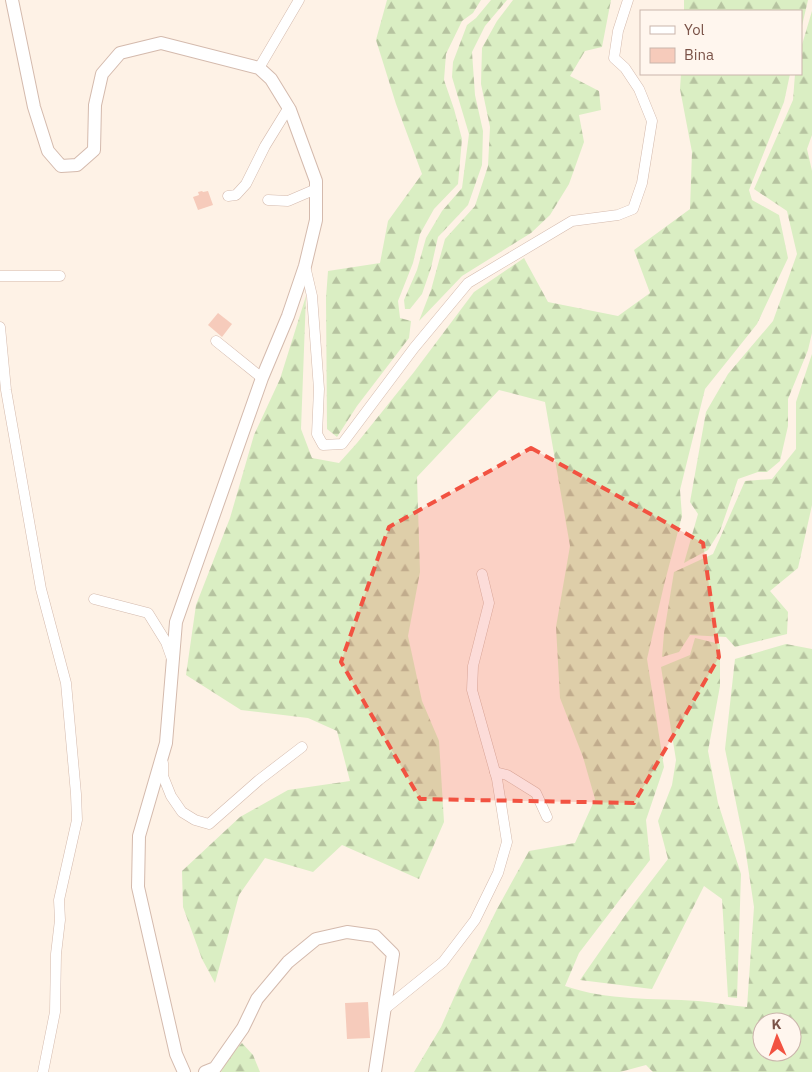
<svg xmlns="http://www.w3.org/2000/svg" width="812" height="1072" viewBox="0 0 812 1072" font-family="'IBM Plex Sans',sans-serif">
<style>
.forest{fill:url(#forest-firs);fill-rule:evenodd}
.building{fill:#f6cbbb}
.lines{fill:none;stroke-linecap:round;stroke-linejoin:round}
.minor-casing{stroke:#d4baad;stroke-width:11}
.tertiary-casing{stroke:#d4baad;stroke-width:14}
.minor{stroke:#fff;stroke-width:10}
.tertiary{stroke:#fff;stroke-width:12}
.marked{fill:#f25241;fill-opacity:0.2;stroke:#f25241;stroke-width:4;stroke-dasharray:10 6;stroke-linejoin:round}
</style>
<defs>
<pattern id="forest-firs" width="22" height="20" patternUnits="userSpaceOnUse" patternTransform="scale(1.25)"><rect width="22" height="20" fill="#daeec3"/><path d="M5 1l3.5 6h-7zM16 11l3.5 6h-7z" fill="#b6c3a0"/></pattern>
</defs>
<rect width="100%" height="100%" fill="#fef2e6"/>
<g class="forest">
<polygon points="387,0 481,0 473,13 462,21 446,54 444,80 454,109 462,139 458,184 434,209 420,234 413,263 398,301 400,318 411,321 409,338 357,406 337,437 327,429 326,298 328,271 380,263 388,221 422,174 396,104 376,40"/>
<polygon points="491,0 507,0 485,26 472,52 475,95 483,131 482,165 468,205 438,237 431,268 422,294 410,309 405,309 404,300 417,270 426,238 442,211 462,188 469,134 452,77 453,62 467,25 476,18"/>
<polygon points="513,0 611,0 602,47 585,51 570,76 599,91 601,110 579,115 584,142 569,184 550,215 531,233 462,276 419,321 431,290 445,239 475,206 488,166 490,127 481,84 482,48 497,21"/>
<polygon points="684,0 808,0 801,30 801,11 684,11"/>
<polygon points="812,11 812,135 807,149 812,171 812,333 808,350 788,399 788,426 780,461 767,472 758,472 738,479 720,531 708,550 684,563 698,514 690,502 706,412 728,374 773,321 797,254 787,211 754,189 793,100 795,74 801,74 801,48"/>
<path d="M 681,74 L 790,74 L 784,102 L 749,190 L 752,200 L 779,215 L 788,258 L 757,324 L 705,389 L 680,490 L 682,516 L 664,585 L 647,659 L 664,767 L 646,820 L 650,860 L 579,953 L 565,986 C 608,1001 653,998 698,1001 C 714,1002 731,1006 747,1007 L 754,907 L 745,847 L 725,749 L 735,659 L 786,644 L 812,649 L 812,1072 L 653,1072 L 646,1065 L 620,1072 L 414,1072 L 441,1027 L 460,984 L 497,909 L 529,851 L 575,843 L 595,799 L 583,757 L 560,698 L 556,627 L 570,546 L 545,402 L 499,390 L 417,477 L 420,572 L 408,636 L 422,701 L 439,741 L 444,822 L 419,879 L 342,845 L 313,872 L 265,858 L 239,895 L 215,983 L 202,959 L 183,907 L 182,871 L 240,817 L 288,790 L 350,781 L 337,731 L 308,718 L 241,710 L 186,675 L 196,605 L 230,518 L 254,435 L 280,379 L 306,296 L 301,429 L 312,458 L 339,463 L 357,443 L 414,372 L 474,292 L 524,258 L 548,302 L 618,316 L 650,293 L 634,250 L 690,209 L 692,152 L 680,89 ZM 762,1022 L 792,1022 L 792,1052 L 762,1052 Z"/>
<polygon points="812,354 812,505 798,568 770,591 788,612 787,634 735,647 726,637 690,635 679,652 662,657 664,633 674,572 713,554 745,481 772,479 796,449 796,402"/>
<polygon points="695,638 720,644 720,686 708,751 718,803 741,874 737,998 728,997 722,899 704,886 652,989 580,980 626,914 668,859 658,821 672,785 676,760 661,667 690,655"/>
<polygon points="242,1043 253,1055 260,1072 221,1072 231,1054"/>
</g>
<g class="building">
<polygon points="202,191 203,192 208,191 213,205 198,210 193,197 199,195 198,192"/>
<polygon points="218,313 232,324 222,337 208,325"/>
<polygon points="368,1002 370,1038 347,1039 345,1003"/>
</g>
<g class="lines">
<defs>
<g id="minor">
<polyline points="259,68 299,0"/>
<polyline points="228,196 236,195 246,184 265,146 289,107"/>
<polyline points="268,200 288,201 316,189"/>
<polyline points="305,266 312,296 319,389 317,434 323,445 342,444 414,348 468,283 572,221 618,215 633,209 642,183 652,121 639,89 625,68 614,58 618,31 628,0"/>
<polyline points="0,276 60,276"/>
<polyline points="0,327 6,390 41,589 66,683 76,794 77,820 59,900 60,920 56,954 55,1012 43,1072"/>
<polyline points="216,341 262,378"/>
<polyline points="94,599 148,613 166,642 172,659"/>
<polyline points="163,763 163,776 171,796 182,812 195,820 209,824 259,780 302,747"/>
<polyline points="495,772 507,775 536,793 547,817"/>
<polyline points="386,1008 443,962 475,920 498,873 507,842 497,779 472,690 473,666 489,603 482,574"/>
</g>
<g id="tertiary">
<polyline points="12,0 34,107 48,151 61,166 77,165 94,150 95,105 102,74 120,53 161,43 259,68 271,79 290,110 316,181 316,220 305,266 288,316 262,378 176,622 166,743 139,836 138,887 176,1054 184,1072"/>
<polyline points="205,1072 215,1068 243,1028 257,999 288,962 316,939 347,932 375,936 393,954 375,1072"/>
</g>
</defs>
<use href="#minor" class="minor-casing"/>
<use href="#tertiary" class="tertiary-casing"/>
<use href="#minor" class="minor"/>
<use href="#tertiary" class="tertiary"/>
</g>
<path class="marked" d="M 531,448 L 703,543 L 719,657 L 634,803 L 420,799 L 341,662 L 389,527 Z"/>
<rect x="640" y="10" width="162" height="65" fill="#fff6ee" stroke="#cab5ac"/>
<rect x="650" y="26" width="25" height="8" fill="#ffffff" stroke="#cab5ac"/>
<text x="684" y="35" font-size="15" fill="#7b5348">Yol</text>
<rect x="650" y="48" width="25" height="15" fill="#f6cbbb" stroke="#cab5ac"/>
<text x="684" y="60" font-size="15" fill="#7b5348">Bina</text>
<g transform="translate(777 1037) rotate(358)"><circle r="24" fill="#fff6ee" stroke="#cab5ac"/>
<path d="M0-4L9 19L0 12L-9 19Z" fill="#f25241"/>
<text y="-8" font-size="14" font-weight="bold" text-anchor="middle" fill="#7b5348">K</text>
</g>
</svg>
